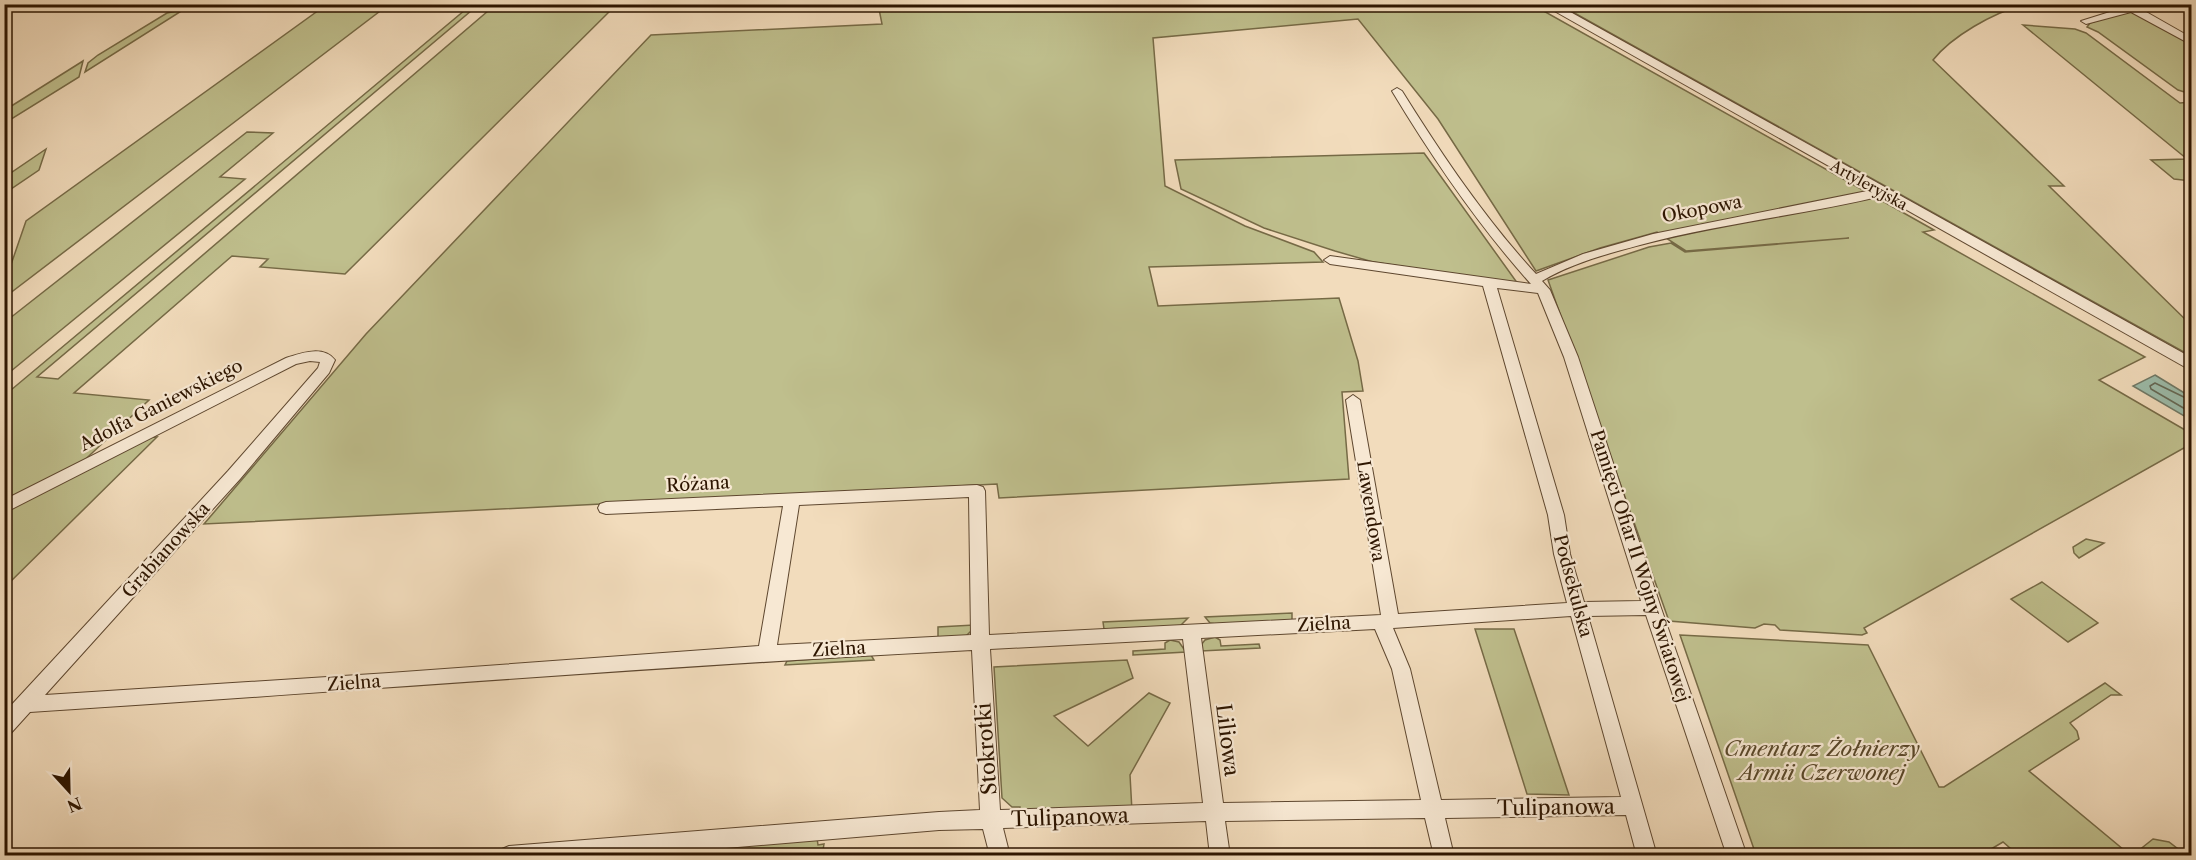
<svg xmlns="http://www.w3.org/2000/svg" width="2196" height="860" viewBox="0 0 2196 860" font-family="'Libre Caslon Text',serif">
<style>
.green{fill:#bfbf8d;stroke:#766a46;stroke-width:1.5}
.water{fill:#9cbcaa;stroke:#707966;stroke-width:1.5}
.lines{fill:none;stroke-linecap:round;stroke-linejoin:round}
.shore{stroke:#646855;stroke-width:1.5}
.minor-casing{stroke:#5e472f;stroke-width:2}
.tertiary-casing{stroke:#5e472f;stroke-width:2}
.minor{fill:#f7e8d3;fill-rule:evenodd}
.tertiary{fill:#f7e8d3;fill-rule:evenodd}
.labels{text-anchor:middle;dominant-baseline:central;stroke-width:4.5;stroke-linejoin:round;paint-order:stroke}
.far-street-label{font-size:15px;fill:#2d1500;stroke:#f7e8d3}
.street-label{font-size:18px;fill:#2d1500;stroke:#f7e8d3}
.near-street-label{font-size:21px;fill:#2d1500;stroke:#f7e8d3}
.near-park-label{font-size:21px;font-style:italic;fill:#59482a;stroke:#f7e8d3}
</style>
<rect width="100%" height="100%" fill="#f2dcbc"/>
<filter id="stains"><feTurbulence type="fractalNoise" baseFrequency=".00333" numOctaves="4"/><feColorMatrix values="0 0 0 0 .2 0 0 0 0 .09 0 0 0 0 .02 0 0 0 .5 -.17"/></filter>
<radialGradient id="worn" r=".72"><stop offset=".6" stop-color="#630" stop-opacity="0"/><stop offset="1" stop-color="#630" stop-opacity=".3"/></radialGradient>
<g class="green">
<polygon points="878,4 1533,5 1934,230 1923,232 2145,357 2099,380 2192,434 2191,444 1864,628 1867,633 1862,635 1780,630 1775,625 1764,624 1755,628 1669,621 1548,280 1649,247 1671,243 1685,252 1849,238 1686,251 1657,232 1600,248 1536,271 1438,119 1358,19 1153,38 1165,186 1245,226 1314,252 1323,262 1149,267 1158,306 1339,298 1358,361 1363,391 1342,392 1349,479 999,498 997,484 204,524 366,334 651,35 882,24"/>
<polygon points="326,5 388,5 5,297 5,282 26,221"/>
<polygon points="471,5 478,5 37,377 58,379 495,5 616,5 345,274 260,267 268,259 232,256 74,393 149,400 76,468 5,505 5,395"/>
<path d="M 1560,5 L 2023,5 C 1993,13 1952,36 1933,60 L 2064,186 L 2049,186 L 2191,325 L 2191,356 Z"/>
<polygon points="182,10 183,10 85,72 88,63 98,55 167,13"/>
<polygon points="2128,11 2138,14 2191,44 2191,94 2178,90 2098,32 2087,27 2090,23"/>
<polygon points="2023,25 2075,29 2086,33 2180,103 2191,102 2191,181 2174,179 2151,160 2187,159"/>
<polygon points="83,61 79,77 5,123 5,110"/>
<polygon points="247,132 273,133 220,177 245,179 5,376 5,322"/>
<polygon points="46,149 39,170 5,193 5,177"/>
<polygon points="1424,153 1518,284 1373,262 1335,251 1264,228 1181,189 1175,160"/>
<polygon points="157,437 5,587 5,509 142,438"/>
<polygon points="2086,539 2104,543 2079,558 2074,553 2073,547"/>
<polygon points="2042,582 2098,623 2068,642 2011,599"/>
<polygon points="1292,613 1292,620 1216,624 1210,623 1205,617"/>
<polygon points="1188,618 1180,626 1104,629 1103,622"/>
<polygon points="974,625 973,629 966,636 938,638 938,627"/>
<polygon points="1475,629 1514,629 1569,795 1527,794"/>
<polygon points="1680,635 1868,645 1939,787 1944,787 2105,683 2121,695 2111,695 2070,723 2077,731 2079,739 2029,771 2130,855 2018,855 2003,842 1981,855 1756,855"/>
<polygon points="1215,637 1220,640 1221,646 1259,644 1260,648 1201,651 1201,645 1205,640"/>
<polygon points="1170,640 1179,642 1186,652 1133,655 1133,651 1165,649 1165,643"/>
<polygon points="871,655 874,660 785,665 787,661"/>
<polygon points="1127,660 1133,678 1054,716 1088,746 1149,693 1170,703 1130,775 1132,811 1020,812 1020,807 1012,807 1002,798 994,667"/>
<polygon points="817,838 818,845 824,844 822,856 590,856"/>
<polygon points="2153,839 2169,842 2186,855 2133,855"/>
</g>
<polygon class="water" points="2155,375 2191,397 2191,420 2133,386"/>
<g class="lines">
<polyline class="shore" points="2192,401 2155,383 2150,386 2151,389 2192,413"/>
<defs>
<g id="minor">
<polygon points="2145,4 2144,8 2141,9 2192,38 2192,45 2131,12 2086,24 2081,21 2129,6"/>
<path d="M 1397,88 L 1402,91 C 1442,155 1485,219 1536,274 L 1583,254 L 1653,234 L 1882,188 L 1888,192 L 1886,195 C 1805,215 1721,223 1640,245 C 1607,254 1572,263 1542,281 L 1550,290 L 1578,357 L 1661,608 L 1747,856 L 1727,856 L 1646,615 L 1588,616 L 1657,856 L 1637,856 L 1626,815 L 1445,818 L 1454,856 L 1434,856 L 1425,818 L 1225,821 L 1230,856 L 1210,856 L 1206,821 L 1003,828 L 1010,856 L 990,856 L 983,829 L 939,830 L 632,856 L 499,856 L 502,849 L 509,846 L 939,812 L 980,810 L 972,650 C 657,666 344,692 30,712 L 11,733 L 4,735 L 4,713 L 228,471 L 318,368 L 320,362 L 310,361 L 296,364 L 4,513 L 4,500 L 286,358 C 302,353 323,345 335,360 L 329,373 L 240,479 L 45,695 L 389,673 L 759,646 L 783,506 L 606,514 L 600,512 L 598,508 L 600,504 L 606,502 L 977,485 L 983,487 L 985,491 L 989,635 L 1381,615 L 1346,400 L 1353,395 L 1360,400 L 1398,614 L 1567,603 L 1554,554 L 1548,515 L 1483,286 L 1330,264 L 1324,260 L 1330,256 L 1531,284 C 1478,225 1433,159 1392,91 ZM 1497,288 L 1538,293 L 1564,357 L 1641,601 L 1584,602 L 1570,554 L 1564,515 ZM 969,497 L 971,635 L 777,645 L 799,505 ZM 1571,616 L 1621,797 L 1441,800 L 1410,669 L 1393,628 ZM 1375,629 L 1392,669 L 1421,800 L 1223,803 L 1201,638 ZM 1183,639 L 1203,803 L 1000,810 L 990,649 Z"/>
</g>
<polygon id="tertiary" points="1542,4 1556,4 2192,358 2192,371"/>
</defs>
<use href="#minor" class="minor-casing"/>
<use href="#tertiary" class="tertiary-casing"/>
<use href="#minor" class="minor"/>
<use href="#tertiary" class="tertiary"/>
</g>
<g class="labels">
<g class="far-street-label">
<text transform="translate(1869 185) rotate(29)">Artyleryjska</text>
</g>
<g class="street-label">
<text transform="translate(1702 209) rotate(-11)">Okopowa</text>
<text transform="translate(161 405) rotate(-27)">Adolfa Ganiewskiego</text>
<text transform="translate(698 484) rotate(-3)">Różana</text>
<text transform="translate(1371 511) rotate(81)">Lawendowa</text>
<text transform="translate(166 550) rotate(-48)">Grabianowska</text>
<text transform="translate(1640 566) rotate(72)">Pamięci Ofiar II Wojny Światowej</text>
<text transform="translate(1573 586) rotate(75)">Podsekulska</text>
<text transform="translate(1324 624) rotate(-3)">Zielna</text>
<text transform="translate(839 649) rotate(-3)">Zielna</text>
<text transform="translate(354 683) rotate(-4)">Zielna</text>
</g>
<g class="near-street-label">
<text transform="translate(1228 740) rotate(83)">Liliowa</text>
<text transform="translate(986 749) rotate(-94)">Stokrotki</text>
<text transform="translate(1556 807) rotate(-1)">Tulipanowa</text>
<text transform="translate(1070 817) rotate(-2)">Tulipanowa</text>
</g>
<g class="near-park-label">
<text x="1822" y="748">Cmentarz Żołnierzy<tspan x="1822" dy="24">Armii Czerwonej</tspan></text>
</g>
</g>
<rect width="2196" height="860" fill="none" stroke="#f2dcbc" stroke-width="24"/>
<rect x="6" y="6" width="2184" height="848" fill="none" stroke="#2d1500" stroke-width="3"/>
<rect x="12" y="12" width="2172" height="836" fill="none" stroke="#2d1500" stroke-width="1.5"/>
<g transform="translate(69 791) rotate(158)" stroke="#f7e8d3" stroke-width="4.5" paint-order="stroke">
<path d="M0-4.5L10 22L0 15L-10 22Z" fill="#2d1500"/>
<text y="-9" font-size="16" font-weight="bold" text-anchor="middle" fill="#2d1500">N</text>
</g>
<rect width="100%" height="100%" filter="url(#stains)"/>
<rect width="100%" height="100%" fill="url(#worn)"/>
</svg>
